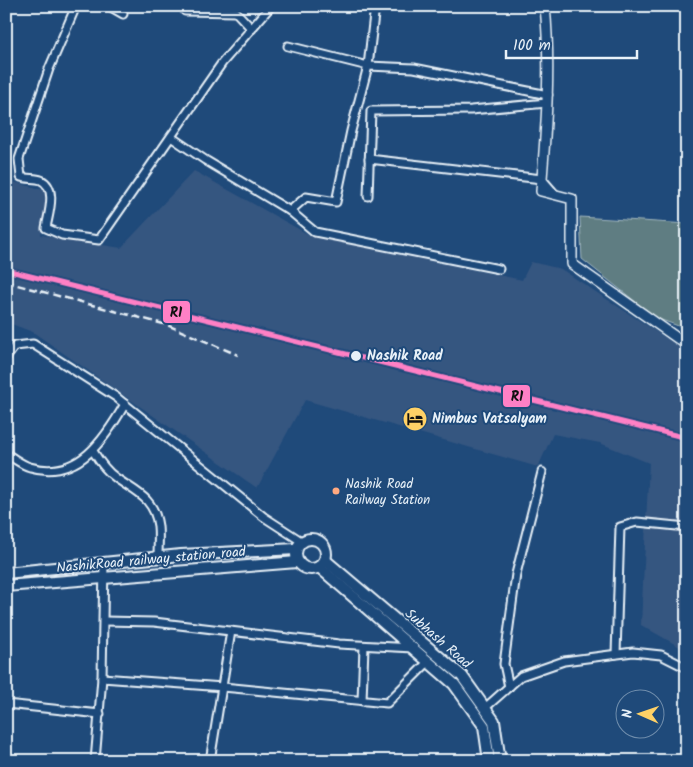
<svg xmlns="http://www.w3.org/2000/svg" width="693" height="767" viewBox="0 0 693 767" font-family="Kalam,sans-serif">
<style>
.built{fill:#365680}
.green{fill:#5e7d82;stroke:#a3b7bd}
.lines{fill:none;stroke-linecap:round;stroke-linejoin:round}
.minor-casing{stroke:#e8f1f8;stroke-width:11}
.tertiary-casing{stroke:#e8f1f8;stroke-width:12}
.secondary-casing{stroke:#e8f1f8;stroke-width:14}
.minor{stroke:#1f4a7a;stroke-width:7}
.tertiary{stroke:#1f4a7a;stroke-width:9}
.secondary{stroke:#1f4a7a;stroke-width:10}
.rail{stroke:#e8f1f8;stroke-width:2.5;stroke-dasharray:8 4;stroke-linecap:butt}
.rail-1-casing{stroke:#1f4a7a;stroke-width:9}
.rail-1{stroke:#ff80c5;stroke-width:5}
.stop-dot{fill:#e8f1f8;stroke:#1f4a7a;stroke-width:2}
.bus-dot{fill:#ffa980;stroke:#1f4a7a;stroke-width:2}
.labels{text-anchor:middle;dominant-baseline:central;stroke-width:4;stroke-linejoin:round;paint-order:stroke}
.bus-label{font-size:13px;fill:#e8f1f8;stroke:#1f4a7a;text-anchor:start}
.stop-label{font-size:14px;font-weight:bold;fill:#e8f1f8;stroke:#1f4a7a;text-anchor:start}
.poi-label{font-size:14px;font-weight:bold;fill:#e8f1f8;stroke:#1f4a7a;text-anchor:start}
.street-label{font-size:14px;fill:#e8f1f8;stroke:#1f4a7a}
.line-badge{stroke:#1f4a7a;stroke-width:2}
.pale-badge-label{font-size:14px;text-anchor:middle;font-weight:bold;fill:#111}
</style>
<rect width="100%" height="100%" fill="#1f4a7a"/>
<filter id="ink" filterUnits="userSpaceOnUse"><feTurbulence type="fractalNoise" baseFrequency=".02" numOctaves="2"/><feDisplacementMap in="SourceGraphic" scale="10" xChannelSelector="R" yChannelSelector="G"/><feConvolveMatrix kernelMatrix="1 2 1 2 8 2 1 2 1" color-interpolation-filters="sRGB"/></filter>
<g filter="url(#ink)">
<polygon class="built" points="194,171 311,236 522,280 531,262 561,269 687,352 687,651 641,625 649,463 600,443 553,434 538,467 305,400 257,488 33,332 6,322 6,180 48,191 41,235 121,248"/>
<polygon class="green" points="580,217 687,224 687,329 656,318 582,259"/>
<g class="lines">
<defs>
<g id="minor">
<path d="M 76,6 L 49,69 L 19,159 L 21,177 C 27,179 36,178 41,180 C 58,188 48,215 46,228 L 62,235 L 99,240 L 222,63 L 271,6"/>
<polyline points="109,6 123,14"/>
<polyline points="185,11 236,12 252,29"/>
<polyline points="288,46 368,66 375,6"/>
<polyline points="171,137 205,160 290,211 306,197 336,202 351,131 368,66 414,68 548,95"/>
<polyline points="369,159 542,179 555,194"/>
<polyline points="368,196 371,111 471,110 547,103"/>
<polyline points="290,211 315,232 499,269"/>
<polyline points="6,358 15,346 33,344 116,397 264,517 301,541"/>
<path d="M 93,451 C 99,461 106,471 116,478 C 135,492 154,497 158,526 C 159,536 158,547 158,557"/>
<path d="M 6,454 C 14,458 22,465 30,467 C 78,481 105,439 125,404"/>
<polyline points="104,621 154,622 339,644 413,648"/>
<polyline points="616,654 620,527 637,522 687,527"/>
<polyline points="102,678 223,687 387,703 428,662"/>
<polyline points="509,687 504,664 516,574 542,472"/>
<polyline points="362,701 364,646"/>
<polyline points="6,704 100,714"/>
<polyline points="485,708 521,676 564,661 633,652 661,655 687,668"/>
<polyline points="95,761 102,678 104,563"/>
<polyline points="210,761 231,631"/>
</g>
<path id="tertiary" d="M 545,6 C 551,68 546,129 541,191 L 572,199 L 572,264 L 687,345"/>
<g id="secondary">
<circle cx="311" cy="554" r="15"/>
<polyline points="325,560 462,676 494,721 500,761"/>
<polyline points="319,567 454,684 484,726 489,761"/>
<polyline points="6,573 181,555 296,549"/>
<polyline points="6,586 297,562"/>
</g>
</defs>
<use href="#minor" class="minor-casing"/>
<use href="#tertiary" class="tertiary-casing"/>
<use href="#secondary" class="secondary-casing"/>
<use href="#minor" class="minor"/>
<use href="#tertiary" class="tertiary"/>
<use href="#secondary" class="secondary"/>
<polyline class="rail" points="6,282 167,325 238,355"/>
<defs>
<polyline id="rail-1" points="6,270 687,438"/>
</defs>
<use href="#rail-1" class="rail-1-casing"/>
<use href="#rail-1" class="rail-1"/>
</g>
</g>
<defs>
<symbol id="hotel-disc" viewBox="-11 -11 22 22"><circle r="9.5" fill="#ffd166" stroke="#1f4a7a"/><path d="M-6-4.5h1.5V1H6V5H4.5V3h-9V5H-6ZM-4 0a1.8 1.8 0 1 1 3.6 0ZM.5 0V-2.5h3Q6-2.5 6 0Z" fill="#111"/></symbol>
</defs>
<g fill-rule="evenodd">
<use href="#hotel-disc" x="401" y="405" width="28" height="28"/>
</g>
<circle class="stop-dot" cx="356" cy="356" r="6"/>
<circle class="bus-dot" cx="336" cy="491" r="4.5"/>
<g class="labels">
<g class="bus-label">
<text x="345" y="484">Nashik Road<tspan x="345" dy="16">Railway Station</tspan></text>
</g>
<g class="stop-label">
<text x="367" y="356">Nashik Road</text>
</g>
<g class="poi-label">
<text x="432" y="419">Nimbus Vatsalyam</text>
</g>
<g class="street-label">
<text transform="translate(151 560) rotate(-5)">NashikRoad railway station road</text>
<text transform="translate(438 639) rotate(41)">Subhash Road</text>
</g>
</g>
<g class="line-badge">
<rect x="162" y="300" width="29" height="24" rx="5" fill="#ff80c5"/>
<rect x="502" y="384" width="29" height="24" rx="5" fill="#ff80c5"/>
</g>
<g class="pale-badge-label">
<text x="176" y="317">R1</text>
<text x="517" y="401">R1</text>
</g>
<rect width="693" height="767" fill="none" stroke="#1f4a7a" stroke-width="25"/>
<rect x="12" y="12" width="668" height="742" fill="none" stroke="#e8f1f8" stroke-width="2" filter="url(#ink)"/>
<g transform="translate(640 714) rotate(272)"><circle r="24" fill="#1f4a7a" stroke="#6f8dac"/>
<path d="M0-4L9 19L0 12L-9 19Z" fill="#ffd166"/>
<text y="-8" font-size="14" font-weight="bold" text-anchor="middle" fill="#e8f1f8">N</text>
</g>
<path d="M506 50v8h131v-8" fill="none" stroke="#e8f1f8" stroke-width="2.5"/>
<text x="513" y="50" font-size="15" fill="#e8f1f8" stroke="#1f4a7a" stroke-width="4" paint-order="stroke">100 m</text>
</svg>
